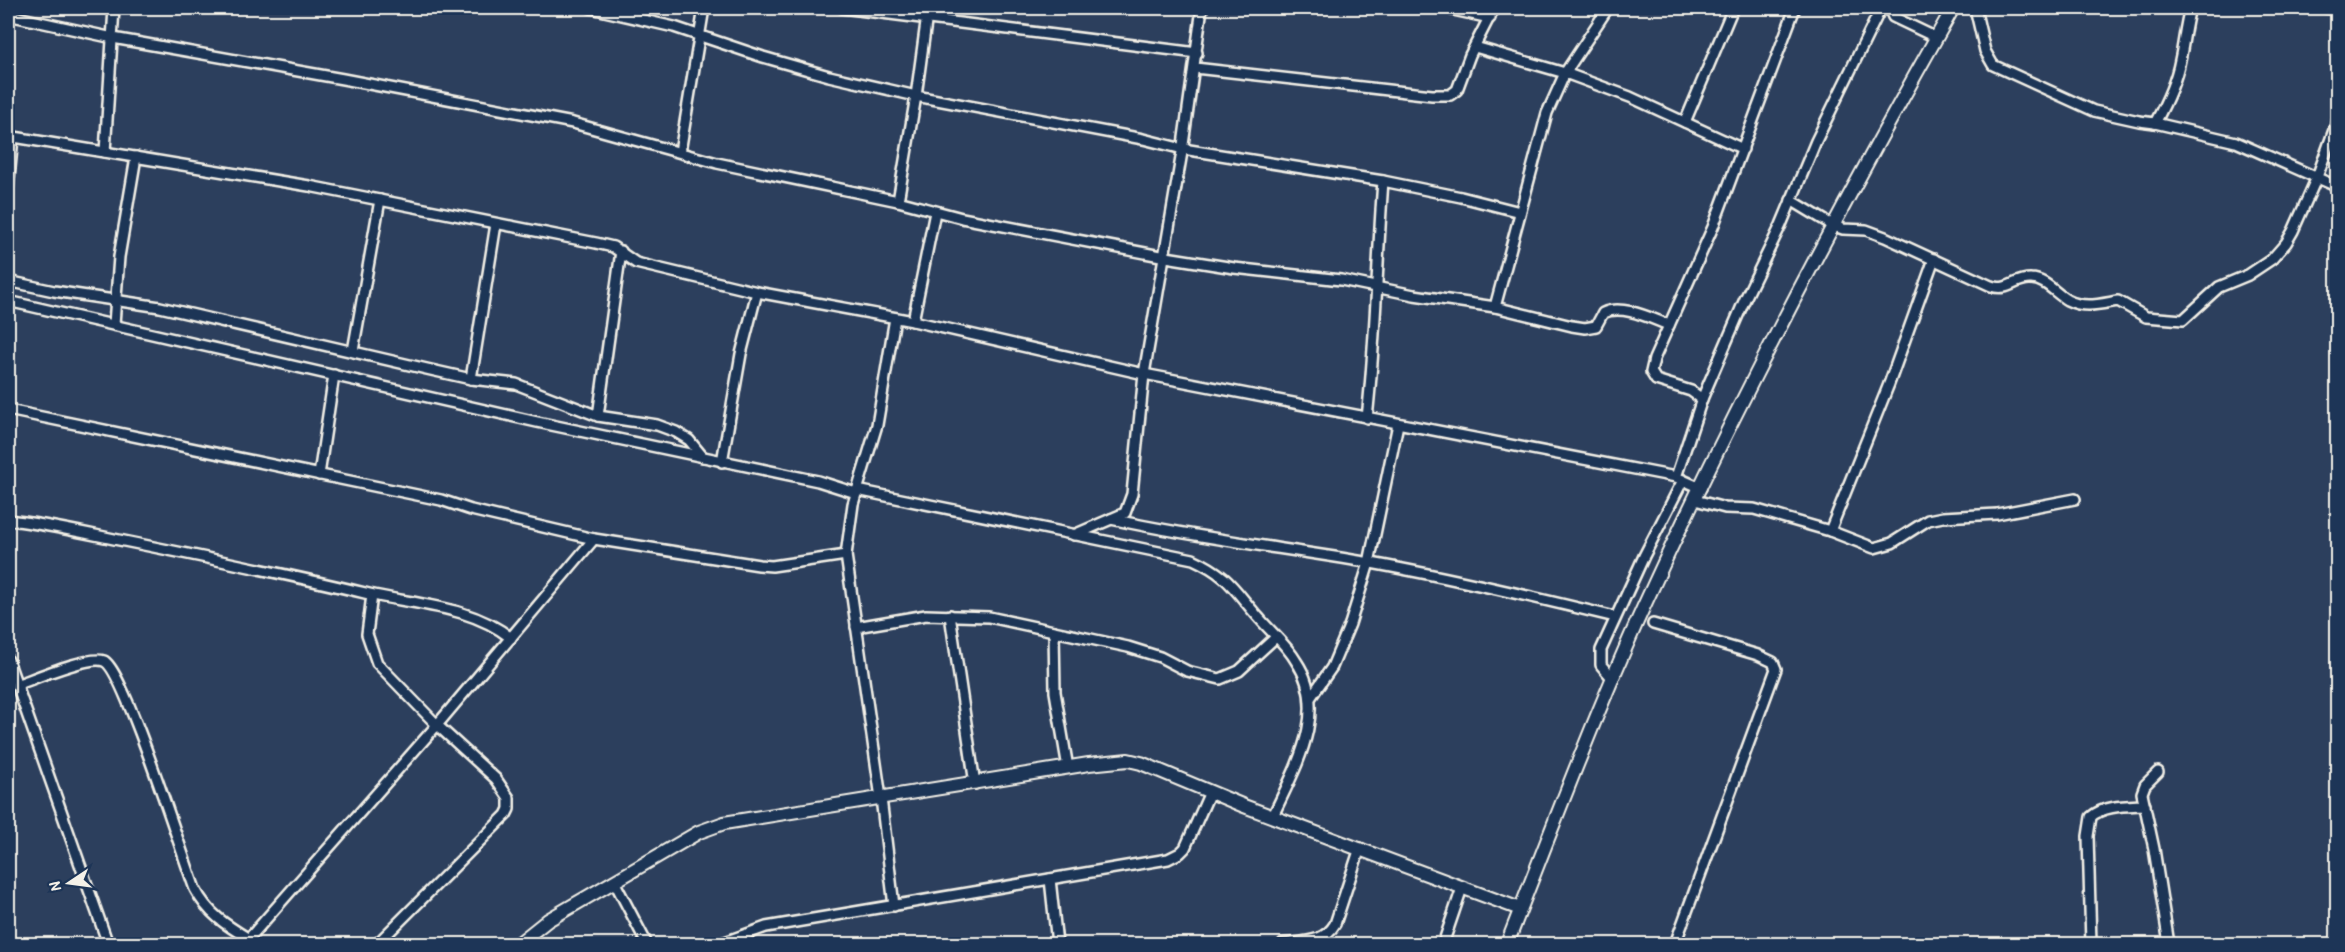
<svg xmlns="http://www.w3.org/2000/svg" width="2345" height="952" viewBox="0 0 2345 952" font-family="'Patrick Hand',sans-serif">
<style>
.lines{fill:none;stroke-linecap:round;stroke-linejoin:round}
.minor-casing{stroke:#f4f1e8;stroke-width:14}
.tertiary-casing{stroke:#f4f1e8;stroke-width:16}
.minor{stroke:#1d3557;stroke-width:9}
.tertiary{stroke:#1d3557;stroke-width:12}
</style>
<rect width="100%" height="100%" fill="#2c3f5d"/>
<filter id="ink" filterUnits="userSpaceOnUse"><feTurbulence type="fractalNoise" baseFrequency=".0167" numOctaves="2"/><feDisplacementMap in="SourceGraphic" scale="12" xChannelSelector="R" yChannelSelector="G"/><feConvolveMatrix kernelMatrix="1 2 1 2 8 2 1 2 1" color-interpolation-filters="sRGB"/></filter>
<g filter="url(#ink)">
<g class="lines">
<defs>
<g id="minor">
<polyline points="591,8 674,27 763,57 829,76 916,96 1143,139 1183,149 1383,181 1461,197 1520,212"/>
<polyline points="842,8 1197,53"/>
<polyline points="1444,8 1490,18"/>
<polyline points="1889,8 1893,17 1937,38"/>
<polyline points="1975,8 1985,51 1993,65 2094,111 2139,121 2155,123 2236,142 2338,187"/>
<polyline points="2327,8 2338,9"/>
<path d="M 8,15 L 113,38 L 343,79 L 573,123 L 717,163 L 898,201 L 962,218 L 1166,257 L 1234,268 L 1341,280 L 1414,295 L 1495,307 L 1572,326 L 1585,328 L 1596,326 L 1603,313 C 1622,304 1650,318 1669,325"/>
<polyline points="1475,47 1565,73 1630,97 1743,149"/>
<polyline points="1195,68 1432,95 1450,95 1457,90 1470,55 1494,8"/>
<polyline points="1685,122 1733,8"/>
<path d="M 2155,123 C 2166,103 2176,82 2180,60 C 2184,42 2185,26 2190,8"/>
<polyline points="8,136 309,186 596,243 613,247 636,263 757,292 913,321 1144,374 1676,477 1701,488"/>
<polyline points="105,152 114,8"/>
<polyline points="680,152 704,8"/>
<polyline points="8,189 13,137"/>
<path d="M 1791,200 L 1834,226 L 1843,229 L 1866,230 L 1885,237 L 1991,286 C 2009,292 2015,278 2031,279 C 2045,279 2055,293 2067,300 C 2085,309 2100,304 2118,301 L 2146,317 L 2183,320 L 2219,287 L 2248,275 L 2272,259 L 2286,243 L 2293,231 L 2317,177 L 2338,119"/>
<polyline points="898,201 916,96 928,8"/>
<polyline points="8,281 54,291 160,307 431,370 471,379 516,384 598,416 657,425 676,432 689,440 703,457"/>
<polyline points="8,301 537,422 818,481 856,493"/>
<polyline points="1495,307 1547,113 1565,73 1608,8"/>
<polyline points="913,321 935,212"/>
<polyline points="114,324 119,257 136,157"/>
<polyline points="353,351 380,200"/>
<polyline points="471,379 496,224"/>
<polyline points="1702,399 1691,391 1656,380 1651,372 1654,359 1713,227 1795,8"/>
<polyline points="8,410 441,500 471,510 594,539 759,565 772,566 846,555"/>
<polyline points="598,416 621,251"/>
<path d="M 1367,418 C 1376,339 1377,260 1383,181"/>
<polyline points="722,462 741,354 757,292"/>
<polyline points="319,475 334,375"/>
<polyline points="1676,477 1702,399 1745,299 1781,225 1816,141 1881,8"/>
<path d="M 857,490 L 1193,559 C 1230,576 1234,590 1260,619 C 1272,633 1287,645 1296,661 C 1330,711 1295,768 1273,816"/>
<polyline points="1695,500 1725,508 1754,509 1830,531 1874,548 1892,543 1928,520 1943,517 1997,514 2075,499"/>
<path d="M 1111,519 C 1197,538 1284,548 1371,563 C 1453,578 1534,597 1615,617"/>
<path d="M 8,520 C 48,524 88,534 129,542 C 208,558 286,574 365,593 C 414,605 470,605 511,638"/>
<polyline points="1830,531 1889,384 1934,259"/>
<polyline points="1074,535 1125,513 1132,494 1144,374 1182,152 1202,8"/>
<polyline points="372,595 367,634 377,663 437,725 496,779 509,798 509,809 506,815 377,944"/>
<polyline points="950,615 975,784"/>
<polyline points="1653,624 1758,655 1773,662 1776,669 1675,944"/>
<polyline points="856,627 926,615 989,617 1128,647 1160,657 1187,671 1220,679 1239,671 1276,637"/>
<polyline points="1054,631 1055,692 1068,768"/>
<polyline points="8,660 108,944"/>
<polyline points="1613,679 1601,665 1601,650 1644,556 1683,480"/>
<path d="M 16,685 C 33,679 89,655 104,661 C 124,669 183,858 195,889 C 208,914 226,925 249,939"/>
<polyline points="1311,697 1332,667 1350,624 1369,563 1398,424"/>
<polyline points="2158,772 2145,785 2142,793 2154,849 2169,944"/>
<polyline points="1050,879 1057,944"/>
<polyline points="614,881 647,944"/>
<polyline points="894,906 881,798 846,555 853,504 877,425 895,318"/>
<polyline points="244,944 437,725 594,539"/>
<polyline points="719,944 766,927 1168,859 1180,853 1185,848 1210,792"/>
<path d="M 1283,944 C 1303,941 1324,943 1335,924 L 1360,848"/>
<polyline points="1443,944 1462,888"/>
<path d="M 2091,944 L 2088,836 L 2091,817 C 2103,805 2129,806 2145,805"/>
</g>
<g id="tertiary">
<polyline points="518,944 548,920 699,832 724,823 1089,764 1128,760 1141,763 1244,806 1520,909"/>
<path d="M 1507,944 C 1551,831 1594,717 1644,606 C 1737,402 1843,202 1953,8"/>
</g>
</defs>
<use href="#minor" class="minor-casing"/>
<use href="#tertiary" class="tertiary-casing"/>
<use href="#minor" class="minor"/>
<use href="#tertiary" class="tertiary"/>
</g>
</g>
<rect width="2345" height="952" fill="none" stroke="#1d3557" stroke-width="30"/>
<rect x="15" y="15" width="2315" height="922" fill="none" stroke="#f4f1e8" stroke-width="2" filter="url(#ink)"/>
<g transform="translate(69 883) rotate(257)" stroke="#1d3557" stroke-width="4.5" paint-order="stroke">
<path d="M0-4.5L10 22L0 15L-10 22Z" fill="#f4f1e8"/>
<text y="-9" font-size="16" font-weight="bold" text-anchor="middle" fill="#f4f1e8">N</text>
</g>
</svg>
